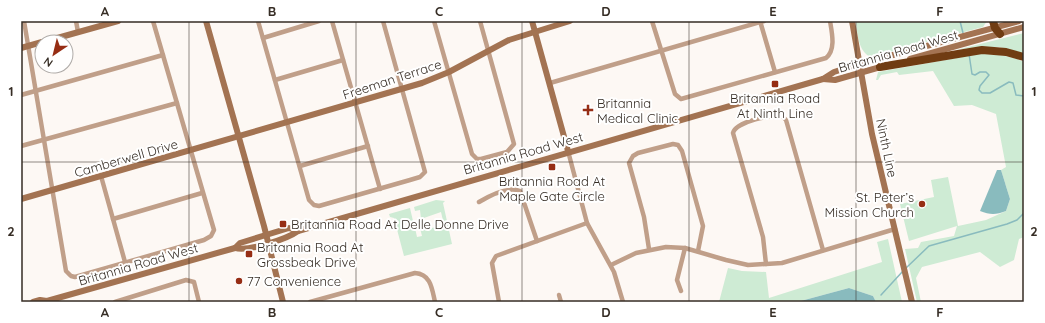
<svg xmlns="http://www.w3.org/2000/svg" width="1045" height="323" viewBox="0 0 1045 323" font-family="Quicksand,sans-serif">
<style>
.green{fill:#ceebd4}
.water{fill:#89bbbe}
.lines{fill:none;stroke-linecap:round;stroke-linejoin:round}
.stream{stroke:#89bbbe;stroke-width:1.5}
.street{stroke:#c09f89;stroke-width:4.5}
.secondary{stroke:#a37352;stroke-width:6}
.highway{stroke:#703c12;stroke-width:8}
.grid{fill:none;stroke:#362d25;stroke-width:1;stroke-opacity:0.55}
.poi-dot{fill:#962d14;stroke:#fff;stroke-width:1.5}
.labels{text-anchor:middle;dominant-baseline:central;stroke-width:4;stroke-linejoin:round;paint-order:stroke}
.street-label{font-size:13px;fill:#362d25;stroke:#fff}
.poi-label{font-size:13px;fill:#362d25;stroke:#fff;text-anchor:start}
.neatline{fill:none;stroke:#362d25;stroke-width:1.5}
.grid-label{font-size:13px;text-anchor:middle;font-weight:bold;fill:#362d25}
</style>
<rect width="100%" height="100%" fill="#fdf8f4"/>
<g class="green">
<path d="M 856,21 L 987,21 L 983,27 L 871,57 C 858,52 857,32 856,21 Z"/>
<polygon points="1024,33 1024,54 999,47 980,47 956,50"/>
<path d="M 979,54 C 995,54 1009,55 1024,62 L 1024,237 L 1019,239 L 1014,260 L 1000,267 L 980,252 L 922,267 L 916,278 L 921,302 L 917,302 L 905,249 L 918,248 L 921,242 L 954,236 L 957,226 L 909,241 L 900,204 L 934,197 L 931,180 L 948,177 L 958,226 L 986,220 L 1006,211 L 1010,199 L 1001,170 L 1006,167 L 996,114 L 972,105 L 954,106 L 933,71 L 899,75 L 897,72 L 881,75 L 878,80 L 876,80 L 878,72 Z"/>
<polygon points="436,200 445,201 443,203 452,244 404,256 394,218 390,217 389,214 410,208 413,221 400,224 402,231 415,228 417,237 422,236 420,228 423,230 444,225 441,212 421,219 420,210 415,211 414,207"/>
<polygon points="888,239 902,302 876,302 873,296 849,288 797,302 719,302 728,268 742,271 766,272 769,298 882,262 877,242"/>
</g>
<g class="water">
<path d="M 997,170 L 1001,170 L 1010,199 L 1006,211 C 996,215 990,215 980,211 Z"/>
<polygon points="849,288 873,296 876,302 797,302"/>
</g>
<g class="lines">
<g class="stream">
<polyline points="960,21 963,33"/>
<polyline points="969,54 972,74 975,75 980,72 986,72 989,75 980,86 979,90 982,93 990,93 1009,82 1013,83 1016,95 1024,96"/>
<polyline points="906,268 929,246 1007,224 1017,220 1024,213"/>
<polyline points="881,295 903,271"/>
</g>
<g class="street">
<polyline points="24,21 66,271 71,276 75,277 204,240 211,236 214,230 153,21"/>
<polyline points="76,21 78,32"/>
<polyline points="258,21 309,200 314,205 319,206 410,180 420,177 425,172 383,21"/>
<polyline points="332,21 380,189"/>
<polyline points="434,21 472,154 477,159 481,159 507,152 514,144 480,21"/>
<path d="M 652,21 L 675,94 L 681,99 L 826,58 C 836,50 832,33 830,21"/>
<polyline points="760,21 775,72"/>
<polyline points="263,38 319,21"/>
<polyline points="275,80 343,60"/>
<polyline points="550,83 764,21"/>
<polyline points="21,95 163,55"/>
<polyline points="21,146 177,103"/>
<polyline points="568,151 587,223 614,272 623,302"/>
<polyline points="300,166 368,146"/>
<polyline points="101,176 125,262"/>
<path d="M 479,202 C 489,196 508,186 520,191 L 537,241"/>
<polyline points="113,219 202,193"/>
<polyline points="649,249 644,217 629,163 633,156 638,153 673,144 678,145 682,151 703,226 698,251"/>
<path d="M 766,264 L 763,237 L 733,133 C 735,122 774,113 783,117 L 786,120 L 823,250"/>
<polyline points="611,265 636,253 666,247 685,248 726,260 748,265 782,263 895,229"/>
<polyline points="681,291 677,280 685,248"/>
<polyline points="559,295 561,302"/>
<polyline points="115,302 186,280 194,282 199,302"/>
<path d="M 310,302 L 415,273 C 431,274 432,289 435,302"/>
<polyline points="499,302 492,263 496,256 587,223"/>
</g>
<g class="secondary">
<polyline points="206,21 264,226 283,302"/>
<polyline points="532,21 568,151"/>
<polyline points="852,21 872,134 912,302"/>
<polyline points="43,42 118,21"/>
<polyline points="21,48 42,42"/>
<polyline points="910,59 1024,27"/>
<polyline points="823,79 835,80 884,66"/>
<polyline points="21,199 422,83 449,72 509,40 570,21"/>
<path d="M 235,248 C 248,252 287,239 298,231 L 823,79 L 834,72 L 852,66 L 1019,21"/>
<polyline points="33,302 40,300 47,301 235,248 240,243 289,228 298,231"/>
</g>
<g class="highway">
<polyline points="993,21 995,28 1000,34"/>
<polyline points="880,67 982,50 1006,52 1024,57"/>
</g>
</g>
<path class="grid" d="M 189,21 L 189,302M 356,21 L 356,302M 522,21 L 522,302M 689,21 L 689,302M 856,21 L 856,302M 21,162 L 1024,162"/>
<g class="poi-dot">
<rect x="771" y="80" width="8" height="8" rx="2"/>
<path d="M586 104h4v4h4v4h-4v4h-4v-4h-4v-4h4z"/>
<rect x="548" y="163" width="8" height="8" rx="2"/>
<circle cx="922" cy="204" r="4"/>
<rect x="279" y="220" width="8" height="8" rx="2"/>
<rect x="245" y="250" width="8" height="8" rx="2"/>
<circle cx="239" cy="281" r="4"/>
</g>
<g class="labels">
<g class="street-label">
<text transform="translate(898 51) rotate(-16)">Britannia Road West</text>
<text transform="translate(392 79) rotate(-18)">Freeman Terrace</text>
<text transform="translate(887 148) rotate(78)">Ninth Line</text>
<text transform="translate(523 153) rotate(-16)">Britannia Road West</text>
<text transform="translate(126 158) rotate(-16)">Camberwell Drive</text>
<text transform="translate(138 264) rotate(-16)">Britannia Road West</text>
</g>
<g class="poi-label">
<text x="775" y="98" text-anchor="middle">Britannia Road<tspan x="775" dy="15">At Ninth Line</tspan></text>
<text x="597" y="103">Britannia<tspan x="597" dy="15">Medical Clinic</tspan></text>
<text x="552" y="181" text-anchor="middle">Britannia Road At<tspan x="552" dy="15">Maple Gate Circle</tspan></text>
<text x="914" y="197" text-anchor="end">St. Peter’s<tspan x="914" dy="15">Mission Church</tspan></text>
<text x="291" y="224">Britannia Road At Delle Donne Drive</text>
<text x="257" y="247">Britannia Road At<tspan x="257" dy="15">Grossbeak Drive</tspan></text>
<text x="247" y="281">77 Convenience</text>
</g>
</g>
<rect width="1045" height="323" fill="none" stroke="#ffffff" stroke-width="44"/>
<g transform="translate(54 54) rotate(215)"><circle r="19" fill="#ffffff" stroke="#afaba8"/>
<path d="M0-3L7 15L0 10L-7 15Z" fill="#962d14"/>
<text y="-6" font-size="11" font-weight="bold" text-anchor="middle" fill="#362d25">N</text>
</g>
<rect x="22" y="22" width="1001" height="279" class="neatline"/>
<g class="grid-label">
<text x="105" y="16">A</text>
<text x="272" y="16">B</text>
<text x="439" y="16">C</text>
<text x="606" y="16">D</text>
<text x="773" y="16">E</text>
<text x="940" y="16">F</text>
<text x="11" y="96">1</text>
<text x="1034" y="96">1</text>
<text x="11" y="236">2</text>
<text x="1034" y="236">2</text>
<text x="105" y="317">A</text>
<text x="272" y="317">B</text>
<text x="439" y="317">C</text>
<text x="606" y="317">D</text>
<text x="773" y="317">E</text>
<text x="940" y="317">F</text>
</g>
</svg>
